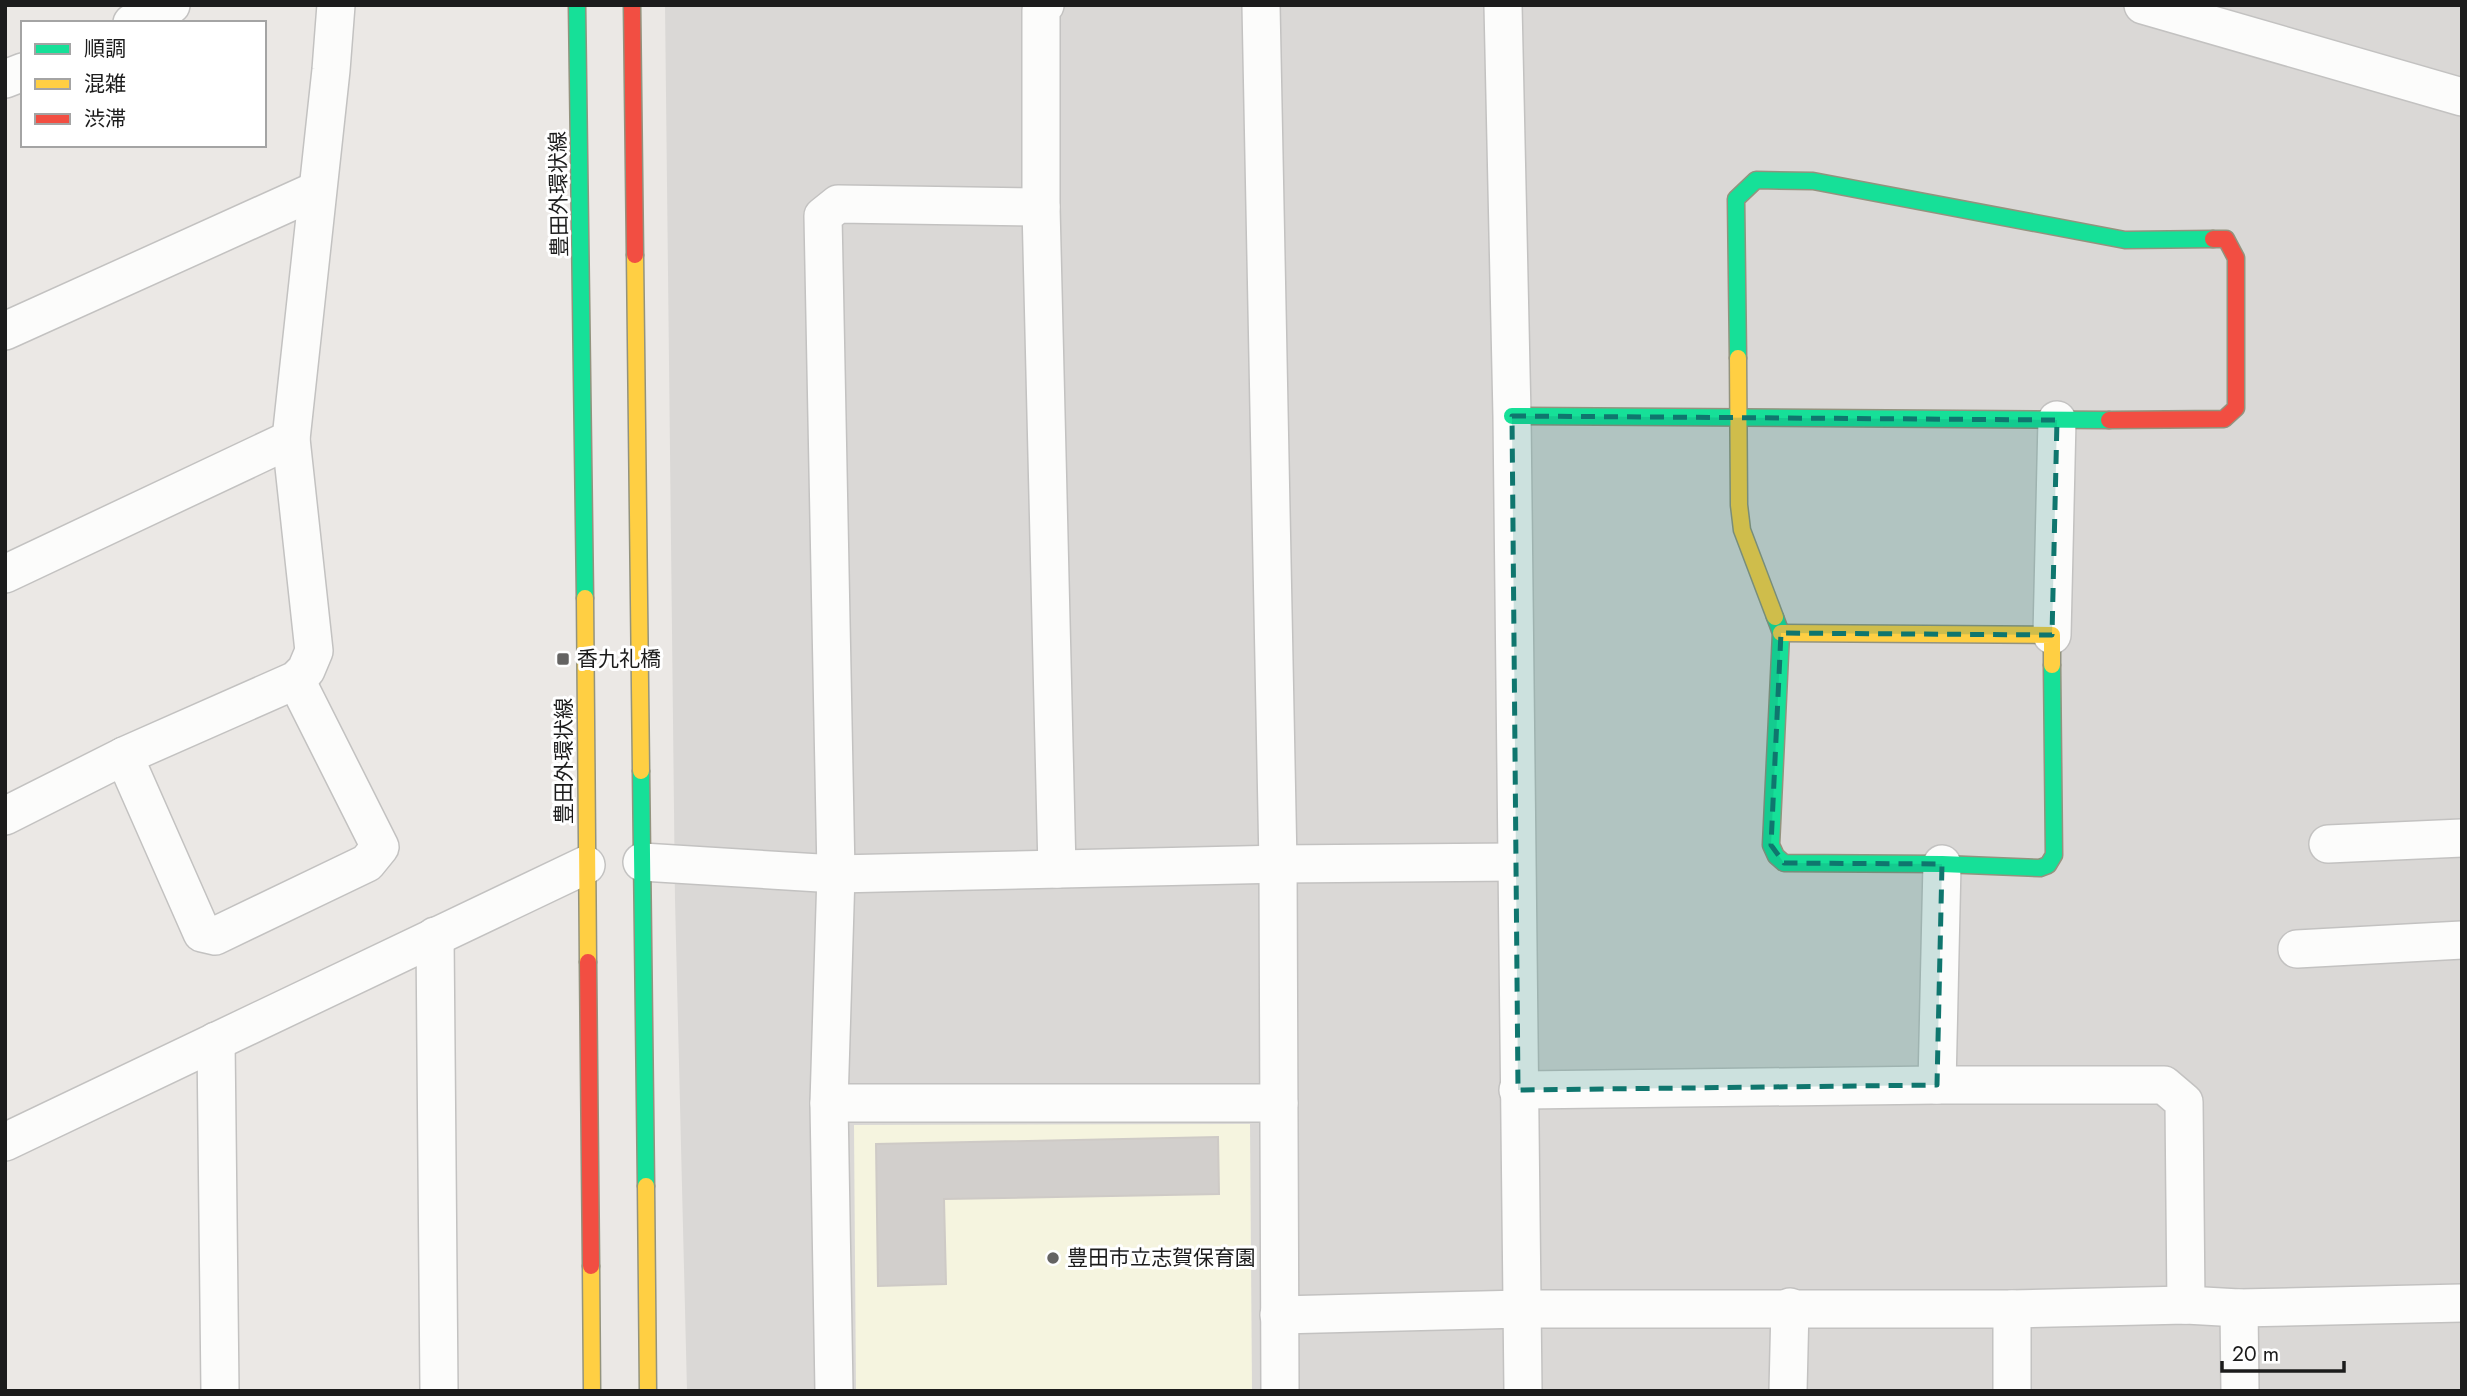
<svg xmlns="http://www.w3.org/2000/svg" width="2467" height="1396" viewBox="0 0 2467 1396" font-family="Jost,'Noto Sans JP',sans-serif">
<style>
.residential{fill:#dad8d6}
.education{fill:#f5f4df}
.building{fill:#d2cfcc;stroke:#cecac6;stroke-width:2}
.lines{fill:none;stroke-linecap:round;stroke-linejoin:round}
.street-casing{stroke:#c3c2c1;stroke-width:40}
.fast-casing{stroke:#93937e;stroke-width:19}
.slow-casing{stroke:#93937e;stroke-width:19}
.jam-casing{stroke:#93937e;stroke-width:19}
.street{stroke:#fcfcfb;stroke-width:37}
.fast{stroke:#16e098;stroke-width:16}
.slow{stroke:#ffcf43;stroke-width:16}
.jam{stroke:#f24e42;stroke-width:16}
.marked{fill:#0f766e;fill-opacity:0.2;stroke:#0f766e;stroke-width:5;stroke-dasharray:14 9;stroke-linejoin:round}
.poi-dot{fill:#646362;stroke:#fff;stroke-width:2.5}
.labels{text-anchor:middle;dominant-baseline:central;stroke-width:6;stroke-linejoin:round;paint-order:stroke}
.street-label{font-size:21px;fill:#1c1c1c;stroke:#fff}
.poi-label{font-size:21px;fill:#1c1c1c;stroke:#fff;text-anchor:start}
</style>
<rect width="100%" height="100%" fill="#ebe8e5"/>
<polygon class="residential" points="665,5 2462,5 2462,1391 687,1391 675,900"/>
<polygon class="education" points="1250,1124 1252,1391 856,1391 854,1125"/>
<polygon class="building" points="1218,1137 1219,1194 944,1199 946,1284 878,1286 876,1144"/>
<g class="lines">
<defs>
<g id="street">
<polyline points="1045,5 1041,10 1041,207 1057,869"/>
<polyline points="1261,5 1278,864 1280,1391"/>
<polyline points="1503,5 1512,416 1523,1391"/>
<polyline points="2143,5 2462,97"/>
<polyline points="132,23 171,5"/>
<polyline points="5,79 23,72"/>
<polyline points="5,331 317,190"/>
<polyline points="5,574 291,439"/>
<polyline points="2052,635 2057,420"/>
<polyline points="124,756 202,933 215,936 367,863 380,847 296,680"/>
<polyline points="5,816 124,756 296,680 306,670 314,651 291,439 331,70 336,5"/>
<polyline points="2328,844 2462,838"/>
<polyline points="642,862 836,874 1278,864 1516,862"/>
<polyline points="435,936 439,1391"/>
<polyline points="2297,949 2462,940"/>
<polyline points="216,1041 220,1391"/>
<polyline points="1937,1085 1942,864"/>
<polyline points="1518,1090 1937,1085 2164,1085 2184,1102 2186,1305"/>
<polyline points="829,1103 1279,1103"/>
<polyline points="5,1142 586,865"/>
<polyline points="2239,1308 2240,1391"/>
<polyline points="2012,1309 2012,1391"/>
<polyline points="1279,1315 1522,1309 2012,1309 2186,1305 2239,1308 2462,1303"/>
<polyline points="834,1391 829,1103 836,874 823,216 838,204 1041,207"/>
<polyline points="1788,1391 1790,1307"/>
</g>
<g id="fast">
<polyline points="577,5 585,598"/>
<polyline points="1738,358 1736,199 1756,180 1813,181 2125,240 2213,239"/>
<polyline points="1512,416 2109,420"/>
<polyline points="1775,617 1781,633 1771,845 1776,856 1784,863 1942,864 2040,868 2048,865 2054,855 2052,665"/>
<polyline points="641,771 646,1186"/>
</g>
<g id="slow">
<polyline points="635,255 641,771"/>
<polyline points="1738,358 1739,505 1742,530 1775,617"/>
<polyline points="585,598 588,962"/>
<polyline points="1781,633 2052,635 2052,665"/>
<polyline points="646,1186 648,1391"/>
<polyline points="591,1266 592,1391"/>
</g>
<g id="jam">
<polyline points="632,5 635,255"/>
<polyline points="2109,420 2224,419 2236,408 2236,258 2226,239 2213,239"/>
<polyline points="588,962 591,1266"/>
</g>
</defs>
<use href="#street" class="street-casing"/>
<use href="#fast" class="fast-casing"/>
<use href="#slow" class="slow-casing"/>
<use href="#jam" class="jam-casing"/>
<use href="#street" class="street"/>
<use href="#fast" class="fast"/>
<use href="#slow" class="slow"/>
<use href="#jam" class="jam"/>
</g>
<path class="marked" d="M 1512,416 L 2057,420 L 2052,635 L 1781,633 L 1771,845 L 1784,863 L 1942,864 L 1937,1085 L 1518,1090 Z"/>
<g class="poi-dot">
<rect x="556" y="652" width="14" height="14" rx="3.5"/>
<circle cx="1053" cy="1258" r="7"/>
</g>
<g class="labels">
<g class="street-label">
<text transform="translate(559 194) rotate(-91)">豊田外環状線</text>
<text transform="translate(564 761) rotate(-90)">豊田外環状線</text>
</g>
<g class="poi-label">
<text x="577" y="659">香九礼橋</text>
<text x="1067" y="1258">豊田市立志賀保育園</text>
</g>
</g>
<rect width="2467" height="1396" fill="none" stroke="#1c1c1c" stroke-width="14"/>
<rect x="21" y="21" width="245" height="126" fill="#ffffff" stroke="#a4a4a4" stroke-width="2"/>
<rect x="35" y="44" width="35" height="10" fill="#16e098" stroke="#a4a4a4" stroke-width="2"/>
<text x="84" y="56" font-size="21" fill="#1c1c1c">順調</text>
<rect x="35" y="79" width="35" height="10" fill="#ffcf43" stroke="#a4a4a4" stroke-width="2"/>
<text x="84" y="91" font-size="21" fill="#1c1c1c">混雑</text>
<rect x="35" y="114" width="35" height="10" fill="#f24e42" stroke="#a4a4a4" stroke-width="2"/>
<text x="84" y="126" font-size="21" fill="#1c1c1c">渋滞</text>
<path d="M2222 1361v10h122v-10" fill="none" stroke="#1c1c1c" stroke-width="3.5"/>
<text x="2232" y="1361" font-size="21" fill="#1c1c1c" stroke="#ffffff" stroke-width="5" paint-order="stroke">20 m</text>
</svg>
